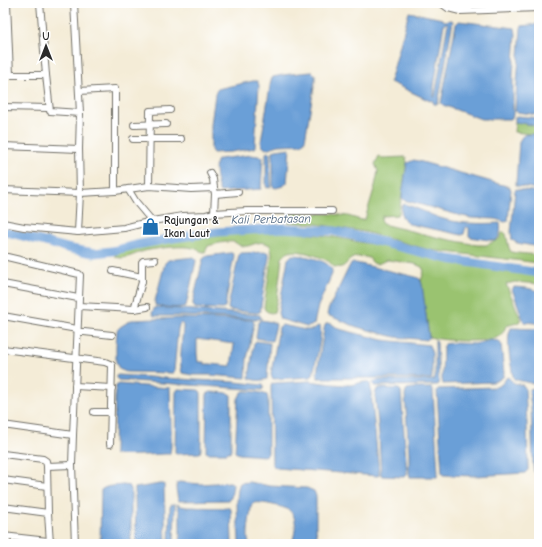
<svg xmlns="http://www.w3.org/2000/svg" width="542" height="547" viewBox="0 0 542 547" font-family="'Comic Neue',sans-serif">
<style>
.green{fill:#9ac370;stroke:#62774e}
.water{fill:#6b9fd7;stroke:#4b6581;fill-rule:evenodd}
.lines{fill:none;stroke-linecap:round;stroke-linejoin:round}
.river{stroke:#6b9fd7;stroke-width:9}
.minor-casing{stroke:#716f67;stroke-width:8}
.minor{stroke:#fff;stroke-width:6}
.labels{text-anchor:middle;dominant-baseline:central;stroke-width:3;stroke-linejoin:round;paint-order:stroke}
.poi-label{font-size:11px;font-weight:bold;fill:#2b2b2b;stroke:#fff;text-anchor:start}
.water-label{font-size:12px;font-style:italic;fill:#485f78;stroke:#fff}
</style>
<rect width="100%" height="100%" fill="#fff"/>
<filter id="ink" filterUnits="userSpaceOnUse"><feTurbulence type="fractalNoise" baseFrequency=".025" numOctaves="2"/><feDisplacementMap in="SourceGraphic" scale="8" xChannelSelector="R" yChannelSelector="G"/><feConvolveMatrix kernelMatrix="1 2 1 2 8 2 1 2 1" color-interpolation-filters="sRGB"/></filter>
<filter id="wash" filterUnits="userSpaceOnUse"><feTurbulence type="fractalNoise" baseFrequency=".012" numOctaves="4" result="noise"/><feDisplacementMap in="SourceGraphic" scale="16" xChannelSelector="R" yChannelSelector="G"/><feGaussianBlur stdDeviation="0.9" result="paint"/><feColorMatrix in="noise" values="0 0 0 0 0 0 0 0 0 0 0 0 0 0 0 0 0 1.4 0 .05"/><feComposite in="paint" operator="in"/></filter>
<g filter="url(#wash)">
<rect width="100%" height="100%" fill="#f4ecd7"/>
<g class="green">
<polygon points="515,122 539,126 539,135 514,132"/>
<path d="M 379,156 L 382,158 L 406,157 L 407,163 L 399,213 L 397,215 L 382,216 L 381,219 L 382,224 L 440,238 L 477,245 L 486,245 L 495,241 L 499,239 L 502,233 L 504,232 L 506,234 L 509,248 L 511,252 L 517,253 L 539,255 L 539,263 L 430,250 L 365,232 L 316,224 L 288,222 L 287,219 C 289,215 290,214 294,213 L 332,214 L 348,216 L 361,220 L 365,219 L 375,186 L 378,171 L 375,164 Z"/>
<path d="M 269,231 C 291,231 312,234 334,237 C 347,239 360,243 373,244 L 457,264 L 481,267 L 500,271 L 539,276 L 539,284 L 515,282 L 506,284 L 520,317 L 520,321 L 517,323 L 506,326 C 504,331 502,335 496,338 C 481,343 445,341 429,337 L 421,281 L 424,271 L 422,267 L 415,264 L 388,260 C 384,260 378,266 373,263 C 371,261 370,259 369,258 C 363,256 356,256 351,259 C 345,263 345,269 335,267 C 332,266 331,263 328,261 C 319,256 299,249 289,252 C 286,253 284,256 282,258 L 277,300 L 274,312 C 270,314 268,312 265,310 L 264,307 L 272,254 L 270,245 C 257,238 252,248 242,246 C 239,246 237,243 234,242 C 226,241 215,244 208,246 L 205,252 C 200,252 198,249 193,248 C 182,245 161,248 149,250 C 139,251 126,261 116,257 L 115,256 L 116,252 L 119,251 L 129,250 L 148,244 L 197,237 L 207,235 L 217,236 L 229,234 L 251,233 Z"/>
</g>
<g class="water">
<path d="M 409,12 L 443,19 L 444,21 L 451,20 L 453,21 L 438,104 L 434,104 L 432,100 L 430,101 L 405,89 L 390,82 ZM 448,23 L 435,96 L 434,98 L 434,86 L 444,24 Z"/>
<polygon points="459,21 515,28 516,34 513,77 513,115 512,118 510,119 481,119 443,105 441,103 456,24"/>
<polygon points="539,24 539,115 516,112 515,110 521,28 522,26"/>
<path d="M 312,72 L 315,75 L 315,81 L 305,140 L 303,143 L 301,144 L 279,145 L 266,149 C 263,147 262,146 261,142 L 271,80 L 273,77 C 286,74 299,73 312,72 Z"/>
<polygon points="253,81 257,81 259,85 255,146 255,148 231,152 213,153 211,150 211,125 215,94 217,89"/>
<polygon points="517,116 539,118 539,125 537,126 515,122 515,117"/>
<path d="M 532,134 L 539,135 L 539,189 L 518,186 L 516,185 L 516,183 L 519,142 C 523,134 523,135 532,134 Z"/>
<polygon points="290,148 287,183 283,186 276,188 273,187 273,151 276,150"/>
<polygon points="268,152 270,153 270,156 271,186 271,187 267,188 266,186 266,153"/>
<path d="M 251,155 L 258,156 L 263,157 L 261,189 L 220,192 C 216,183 214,171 216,161 L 219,159 Z"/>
<polygon points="414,160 422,162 510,187 511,190 508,221 505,222 495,219 471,218 458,215 404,200 402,198 402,194 407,163"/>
<polygon points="516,189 539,192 539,247 517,243 512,240 511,232 515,190"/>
<path d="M 404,204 C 416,207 428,214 440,218 C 459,224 480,224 500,223 C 501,230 501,236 495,241 L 470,237 L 469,236 L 469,228 L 468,227 L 466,227 L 464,234 L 462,235 L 409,224 C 401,219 401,215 402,206 Z"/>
<polygon points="267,252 269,253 269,257 260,312 256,313 229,310 228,308 229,302 239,254 241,253"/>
<polygon points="230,253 232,253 234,256 225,307 223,309 220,309 195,308 193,305 193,302 203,259 207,256"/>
<path d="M 292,255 C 302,255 335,260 332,274 L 318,306 L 314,324 L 311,326 L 307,327 L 280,319 L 278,313 L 288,259 Z"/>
<path d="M 194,257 L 196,261 L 186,306 C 178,309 164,307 155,305 L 155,301 L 165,263 L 168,260 Z"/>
<polygon points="353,263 356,263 416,277 420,279 422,284 429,337 427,340 395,337 357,327 327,315 328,310 350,265"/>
<polygon points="514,287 527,288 539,291 539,325 535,323 524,322 512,289"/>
<polygon points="155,307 260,315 261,318 261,319 251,319 184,316 154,316 152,313"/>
<path d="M 182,318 L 253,320 L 254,324 L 247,359 L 246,378 L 210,375 L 192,375 L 182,373 C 179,363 182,340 183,329 L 183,325 L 181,323 L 179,325 L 178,329 L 174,371 L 173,373 L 126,372 L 119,369 L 116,362 L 116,346 L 117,330 L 120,327 L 131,320 ZM 197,339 L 234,344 L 234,345 L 231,366 L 210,364 L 204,364 L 204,362 L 198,362 L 197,354 Z"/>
<polygon points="261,320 272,322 275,323 276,325 272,341 256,338 258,322"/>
<polygon points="327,323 332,324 339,329 383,340 429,345 432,353 432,378 430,379 402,378 318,378 317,373 324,329 325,325"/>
<path d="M 282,325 L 306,330 L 311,330 L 318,326 L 320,327 C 323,335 315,364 313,375 L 311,377 L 274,379 L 272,378 L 271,374 L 279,327 Z"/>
<path d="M 511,328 L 539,329 L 539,385 L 517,380 L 514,379 L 513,376 C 511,365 505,338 511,328 Z"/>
<polygon points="491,340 499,341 501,344 504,373 503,377 497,381 493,382 443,384 442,379 443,347 444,344 451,343 475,344"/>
<path d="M 256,341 L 269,343 L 270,343 L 267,378 L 267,379 C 261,381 254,381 249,378 L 254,343 Z"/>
<polygon points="435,341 436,341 437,343 439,384 437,385 374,386 373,382 378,380 434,380 435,378"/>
<polygon points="118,375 195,380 236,382 262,385 264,385 263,389 262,390 118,380 116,378 116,376"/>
<path d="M 508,377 L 514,383 L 523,385 L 525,388 L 527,424 L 528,470 L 525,473 L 476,476 L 443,475 L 442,474 L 437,391 L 438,389 L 496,387 C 501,385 504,383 506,378 Z"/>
<path d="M 310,381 C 323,383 337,385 350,385 C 357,384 363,381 370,382 L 379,472 L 379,475 L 378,476 L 277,468 L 272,465 L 271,386 L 272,384 L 275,383 Z"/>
<path d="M 118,384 L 170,388 L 171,424 L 171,447 L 170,453 L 169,454 C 157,454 123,457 114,454 L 114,450 L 115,393 L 116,386 Z"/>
<polygon points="380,388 399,389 401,391 407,474 404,477 382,476 381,475 379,435 375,394 377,389"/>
<polygon points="413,388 432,388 433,390 438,473 437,477 410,477 409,473 409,453 405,395 407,389"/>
<polygon points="533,388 539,390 539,473 534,472 533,465 531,406 529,392 530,389"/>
<polygon points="178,389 198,390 200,391 201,393 201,450 200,453 176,454 175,452 176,392"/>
<path d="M 244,391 C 252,391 260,392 267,395 L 268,399 L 268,453 L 267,455 L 264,456 L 239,454 L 235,452 L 238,399 L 241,393 Z"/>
<path d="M 211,392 C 217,393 226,391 231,395 L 231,451 L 226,453 L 208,453 L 206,452 L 207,394 Z"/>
<polygon points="179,482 200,484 230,482 232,483 233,485 231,498 228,500 179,501 178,500 176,489 177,483"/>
<path d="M 249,482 L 270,486 L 307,488 L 314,491 L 316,496 L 316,529 L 318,544 L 260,544 L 289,542 L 293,540 C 295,532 297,522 293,515 C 293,514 289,510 289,510 C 285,507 259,501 254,503 C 251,504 252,505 251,508 C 250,518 246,535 249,544 L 239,544 C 239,530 234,494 240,483 Z"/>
<polygon points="160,484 164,484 164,486 166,544 136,544 135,497 135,488"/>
<path d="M 123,485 L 129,486 L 131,489 L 131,544 L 100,544 L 101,490 C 107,485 116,486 123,485 Z"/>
<polygon points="173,504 175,504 175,505 174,544 169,544 170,507 171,505"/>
<polygon points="177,504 181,506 187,507 229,508 231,509 232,544 180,544 180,514"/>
</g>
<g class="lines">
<polyline class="river" points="3,231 26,237 71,249 94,253 112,251 136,245 173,238 217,232 283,228 334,231 373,240 448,259 539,273"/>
</g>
</g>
<g filter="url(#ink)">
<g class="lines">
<defs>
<g id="minor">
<polyline points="7,3 10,75"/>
<polyline points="40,3 46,75"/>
<polyline points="74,3 80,113"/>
<polyline points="441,3 448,8 460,11 539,8"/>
<polyline points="3,75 46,75 50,111 80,113 79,149 80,193 78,232"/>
<polyline points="79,91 115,89 115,191"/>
<polyline points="3,107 49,108"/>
<polyline points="134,125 166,124"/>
<polyline points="133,139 181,139"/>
<polyline points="3,146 79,149"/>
<polyline points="210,173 213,179 214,188"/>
<polyline points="149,186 150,111 170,110"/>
<polyline points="128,189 136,202 152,221"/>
<polyline points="3,190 80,193 115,191 149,186 191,189 214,188 215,194 214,213"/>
<polyline points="215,194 238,192"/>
<polyline points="3,223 24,227 78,232 124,228 152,221 183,216 206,215 214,213 247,211 332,211"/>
<polyline points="3,256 79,274 80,275 73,435 72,465 75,544"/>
<polyline points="113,271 142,277"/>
<polyline points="3,284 78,298"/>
<polyline points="79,306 134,309 147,307"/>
<polyline points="134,309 142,282 142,262 143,261 155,260"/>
<polyline points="3,316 77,329"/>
<polyline points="78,332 84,332 112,335"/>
<polyline points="3,349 105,362 112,365 110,444"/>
<polyline points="75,386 112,388"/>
<polyline points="94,412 110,412"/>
<polyline points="3,425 73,435"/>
<polyline points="3,454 43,459 46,461 47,466 48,513 50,544"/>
<polyline points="47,466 72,465"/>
<polyline points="3,480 47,486"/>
<polyline points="3,507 48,513"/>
<polyline points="3,536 75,544"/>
</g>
</defs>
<use href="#minor" class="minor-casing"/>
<use href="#minor" class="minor"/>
</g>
</g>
<defs>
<symbol id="shop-bare" viewBox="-9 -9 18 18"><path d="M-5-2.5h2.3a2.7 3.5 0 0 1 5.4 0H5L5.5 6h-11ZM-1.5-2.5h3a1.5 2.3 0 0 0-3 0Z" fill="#1f6fb2" stroke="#fff" stroke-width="2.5" paint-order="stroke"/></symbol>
</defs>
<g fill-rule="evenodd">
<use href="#shop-bare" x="138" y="214" width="25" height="25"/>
</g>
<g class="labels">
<g class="poi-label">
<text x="164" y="220">Rajungan &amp;<tspan x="164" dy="13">Ikan Laut</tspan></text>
</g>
<g class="water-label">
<text transform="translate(271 219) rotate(-1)">Kali Perbatasan</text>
</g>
</g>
<rect width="542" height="547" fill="none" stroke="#fff" stroke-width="16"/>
<g transform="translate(46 46)" stroke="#ffffff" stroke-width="3" paint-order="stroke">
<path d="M0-3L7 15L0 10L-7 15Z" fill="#2b2b2b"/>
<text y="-6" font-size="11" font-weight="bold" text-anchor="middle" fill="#2b2b2b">U</text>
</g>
</svg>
